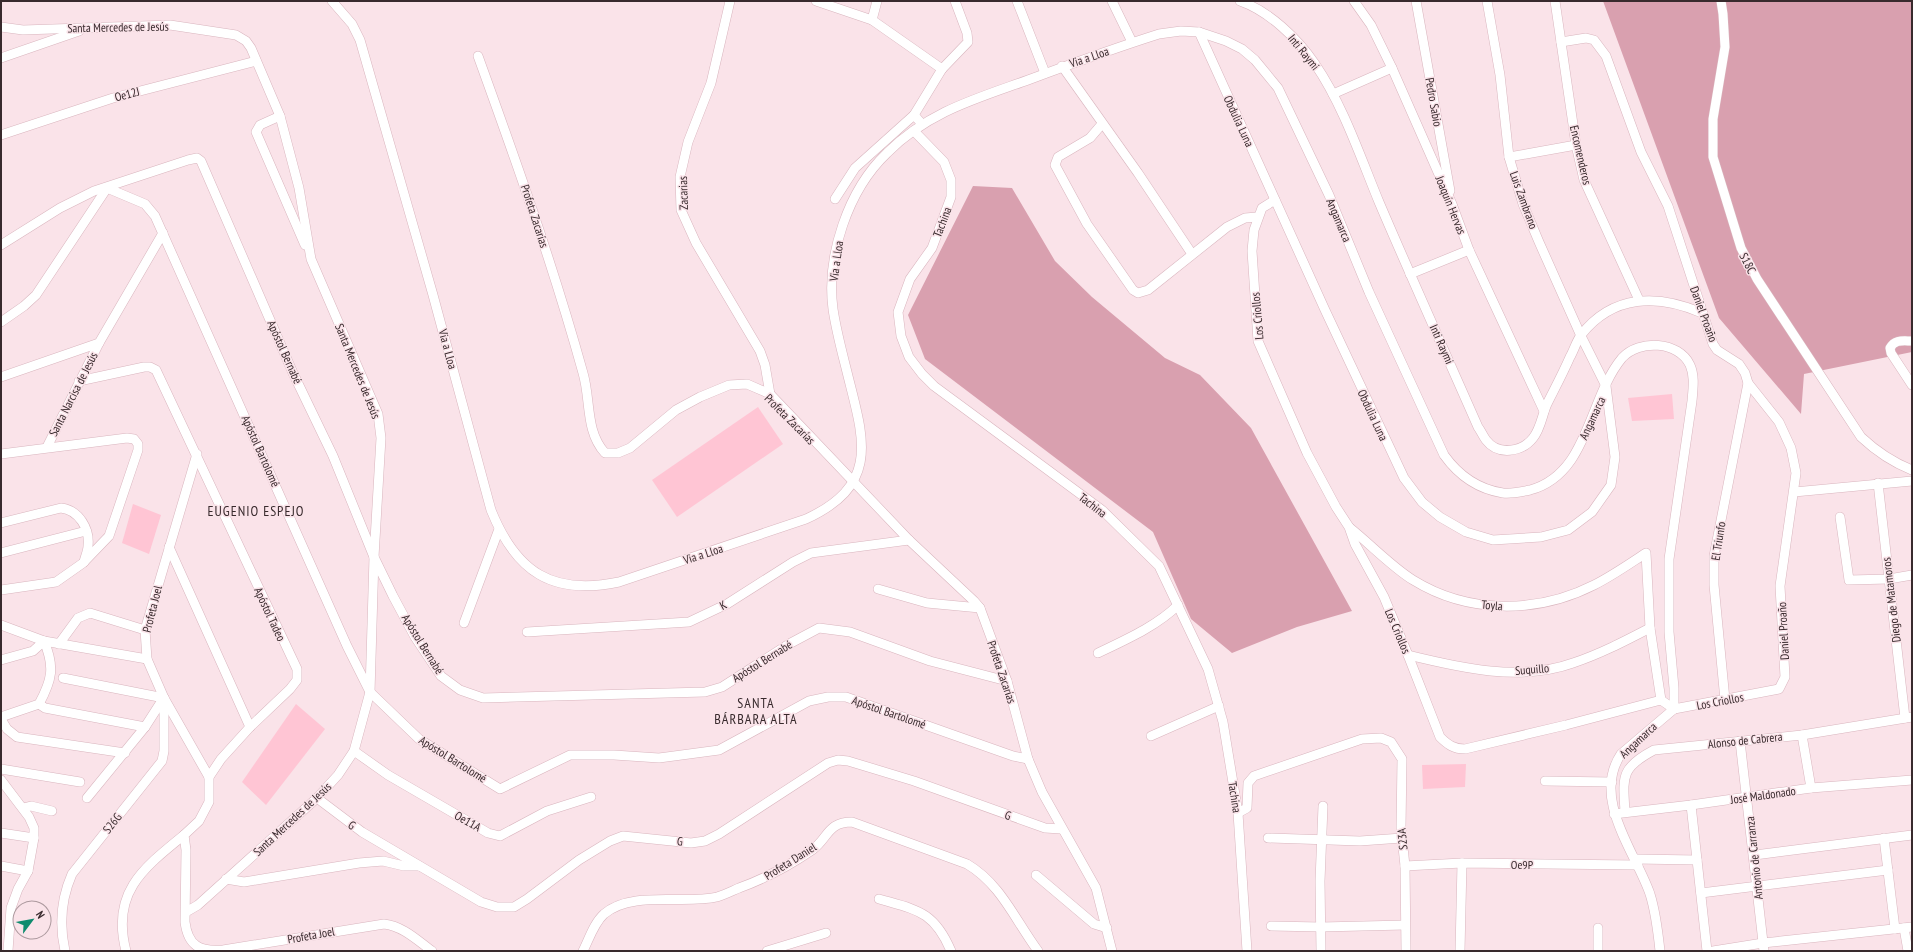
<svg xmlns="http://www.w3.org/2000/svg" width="1913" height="952" viewBox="0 0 1913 952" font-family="'PT Sans Narrow',sans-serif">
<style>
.green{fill:#ffc5d4}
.forest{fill:#d9a0af}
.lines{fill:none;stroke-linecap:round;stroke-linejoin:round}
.minor-casing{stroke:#d9b5be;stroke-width:10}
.minor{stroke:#fff;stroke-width:9}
.labels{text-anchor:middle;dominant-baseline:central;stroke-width:3;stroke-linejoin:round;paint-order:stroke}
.street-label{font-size:12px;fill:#382a2d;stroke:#fae3e9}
.quarter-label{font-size:14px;letter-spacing:1px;fill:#382a2d;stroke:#fae3e9}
</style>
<rect width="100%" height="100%" fill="#fae3e9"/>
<g class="green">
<polygon points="1672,394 1674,419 1632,421 1628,398"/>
<polygon points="758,407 783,444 677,517 652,480"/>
<polygon points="133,504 161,515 149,554 122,543"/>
<polygon points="296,704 325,729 266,805 242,782"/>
<polygon points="1466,764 1465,787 1423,789 1422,765"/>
</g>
<g class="forest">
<polygon points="1603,1 1912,1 1912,352 1804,374 1801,414 1719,318"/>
<polygon points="973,186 1012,188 1055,261 1092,297 1165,358 1200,375 1251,428 1352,611 1297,627 1232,653 1191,619 1153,532 925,359 908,315"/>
</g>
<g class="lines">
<defs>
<g id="minor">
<path d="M 332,1 L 352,24 L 360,40 L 433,295 L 491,510 C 516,572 552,596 619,582 L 806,519 C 882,484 863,437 847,372 C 842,352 836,330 833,309 C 826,256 848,190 887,153 C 928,112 975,99 1028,80 C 1071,64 1115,48 1159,34 L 1181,31 L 1199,32 L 1226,41 L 1242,49 L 1255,60 L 1278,88 L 1329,195 L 1369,292 L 1444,455 C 1459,476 1477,489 1503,493 C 1512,494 1521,492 1530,490 C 1589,474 1588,399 1622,358 C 1639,339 1679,341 1690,365 C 1695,376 1693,389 1692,401 L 1669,559 L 1669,632 L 1674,688 L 1674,709"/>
<polyline points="730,1 711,83 688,142 680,177 681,210 696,243 760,351 765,365 770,394"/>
<polyline points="816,1 872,20 942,69 968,42 967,33 955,1"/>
<polyline points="1017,1 1045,73"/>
<polyline points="1112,1 1132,42"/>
<path d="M 1240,1 C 1269,11 1298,39 1315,64 C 1343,105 1360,156 1379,202 C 1411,277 1445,352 1478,427 C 1481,431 1483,436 1486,440 C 1498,456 1522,452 1533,438 C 1541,428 1542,415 1547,404 C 1555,388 1563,373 1570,357 C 1574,350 1576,342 1581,335 C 1613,294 1658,294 1702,313"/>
<polyline points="1354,1 1371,25 1392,68 1452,204 1469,250 1544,411"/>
<polyline points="1416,1 1450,191"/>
<polyline points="1555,1 1576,145 1584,180 1639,300"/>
<path d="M 1721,1 L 1723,14 L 1725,47 L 1713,119 L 1713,157 L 1741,248 L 1757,279 L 1861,437 C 1877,452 1892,462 1912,470"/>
<polyline points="872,20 877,1"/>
<polyline points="1,27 23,30 170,25 236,35 246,41 251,48 280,116 299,188 311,259 378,414 381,438 374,557 370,692 354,751 338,775 317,798 198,905 186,912"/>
<polyline points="1199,32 1325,310 1404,478 1422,502 1440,517 1466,532 1493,540 1541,537 1568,530 1592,512 1611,485 1615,457 1606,386 1581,336 1539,242 1523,204 1509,157 1500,75 1487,1"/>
<path d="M 478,56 C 516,161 553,265 583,373 C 591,400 585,431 605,453 L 618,453 L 630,448 L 676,410 L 700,397 L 729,385 L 747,384 L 770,394 L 909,540 L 974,601 L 980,608 L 1007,681 L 1028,759 L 1042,792 L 1096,888 L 1112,951"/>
<polyline points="1,58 79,31"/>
<polyline points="1062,66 1138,173 1192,254"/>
<polyline points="1333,94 1392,68"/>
<polyline points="914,115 942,69"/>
<polyline points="280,116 260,125 256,132 305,245"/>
<polyline points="1102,124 1090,138 1058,157 1055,165 1087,224 1133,290 1138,293 1148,290 1227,227 1245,218 1257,217"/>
<polyline points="914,131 944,162 951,180 951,197 932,248 910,279 898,312 901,336 909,357 922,374 934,386 1102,510 1159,566 1208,669 1223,722 1238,813 1247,951"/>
<polyline points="1,135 113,98 256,61"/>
<polyline points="1509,157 1576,145"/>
<polyline points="107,188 145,204 155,216 347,646 370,692 419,739 500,789 570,755 614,755 659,758 719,750 809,701 828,697 846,697 1013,756 1028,759"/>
<polyline points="835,199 855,168 914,115 922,124"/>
<path d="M 1275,200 L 1262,208 L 1254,230 L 1252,251 L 1258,341 L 1307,453 L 1336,507 L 1349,527 L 1355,544 L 1384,597 L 1408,655 L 1440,737 C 1448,745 1454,749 1465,749 L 1566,725 L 1661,700 L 1674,709 L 1779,689 L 1785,677 L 1780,586 L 1796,473 L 1791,448 L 1779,422 L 1748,383 L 1745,373 L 1739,364 L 1717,350 L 1713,344 L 1668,206 L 1641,152 L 1606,56 L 1594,40 L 1586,38 L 1561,42"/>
<polyline points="1,245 60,208 94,191 188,160 197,158 201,161 293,373 333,456 374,557 393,596 415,637 441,676 460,690 483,698 705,692 722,687 789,644 819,628 850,632 930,661 1007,681"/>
<polyline points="1410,274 1469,250"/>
<polyline points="1,322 24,306 36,295 107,188"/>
<path d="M 1912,341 C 1903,341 1895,339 1890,348 L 1891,353 L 1912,385"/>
<polyline points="1,377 99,343"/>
<path d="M 79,381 L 144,367 L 150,367 L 156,370 L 297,669 L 297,680 L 290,689 L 250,727 L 221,759 L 209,777 L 209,802 L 199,821 L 184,835 L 186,850 L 185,922 C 188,946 200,952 223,950 L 384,924 C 403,926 418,941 432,951"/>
<polyline points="47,447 99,343 163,233"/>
<polyline points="1,454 127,438 134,439 138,444 138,450 109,536 83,563 56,582 1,590"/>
<polyline points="197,454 145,630 147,659 164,698 209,777"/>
<polyline points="1878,483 1905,718"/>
<polyline points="1794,492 1912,481"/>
<polyline points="1840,517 1849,580 1889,579 1912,575"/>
<path d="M 1,523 L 61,508 C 79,510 90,529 88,546 C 88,551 85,557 84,562"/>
<path d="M 1350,528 C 1369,543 1393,568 1413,580 C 1468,614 1537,614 1594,585 C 1612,576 1629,564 1646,553 L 1650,628 L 1661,700"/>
<polyline points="169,547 250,727"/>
<polyline points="1,553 86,531"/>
<polyline points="878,589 927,603 980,608"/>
<polyline points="464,623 499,529"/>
<polyline points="1,625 44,641 147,659"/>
<polyline points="527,632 689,622 727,604 793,562 811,553 909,540"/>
<polyline points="59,644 78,618 90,613 145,630"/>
<path d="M 1098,653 C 1125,640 1157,626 1178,605"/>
<path d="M 1408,655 C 1461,668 1520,682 1573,663 C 1600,654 1625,641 1650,628"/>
<polyline points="1,660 33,651 44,641"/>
<polyline points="63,678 164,698"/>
<polyline points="1725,700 1714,585 1714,556 1748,383"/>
<polyline points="39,704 45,708 145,727"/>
<path d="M 1,717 L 39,704 C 52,680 55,667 44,641"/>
<polyline points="1,719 7,729 17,737 125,753"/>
<polyline points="1802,735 1811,788"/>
<polyline points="1151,736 1219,706"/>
<polyline points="1740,741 1764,951"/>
<polyline points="354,751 388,775 488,833 500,836 547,811 591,797"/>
<polyline points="1,769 80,782"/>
<polyline points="1,780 29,817 34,828 34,838 28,871 18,889 11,908 8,951"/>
<polyline points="1545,781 1612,782"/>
<polyline points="87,798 145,727 163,699"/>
<polyline points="317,798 362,832 481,902 497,907 514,907 527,899 579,860 610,841 623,836 691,843 705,841 719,834 828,763 838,760 848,761 914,781 1045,828 1061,829"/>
<polyline points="1691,805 1707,951"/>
<polyline points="23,808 31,806 52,811"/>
<path d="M 1625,812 C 1623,777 1620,768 1654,750 L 1802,735 L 1912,717"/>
<polyline points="1238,813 1247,808 1248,783 1254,776 1362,739 1381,738 1391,742 1402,759 1401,828 1405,866 1406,951"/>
<polyline points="1614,814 1691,805 1811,788 1912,780"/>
<polyline points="1,833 34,838"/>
<polyline points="1268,838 1360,841 1402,838"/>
<polyline points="1884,838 1895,929"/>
<polyline points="1755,855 1912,835"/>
<polyline points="1635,859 1697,860"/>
<polyline points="1,866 28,871"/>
<polyline points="1405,866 1462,863 1638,865"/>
<polyline points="1036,875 1094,924 1107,928"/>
<polyline points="226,879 244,882 359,863 383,861 404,866 419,866"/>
<polyline points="1701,893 1888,870"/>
<path d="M 879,899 C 917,910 934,911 951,951"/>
<polyline points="1271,926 1321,927 1405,925"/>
<polyline points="1904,928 1908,951"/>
<path d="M 65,951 C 59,924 61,899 72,874 L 162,761 L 164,751 L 164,698"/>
<path d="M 126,951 C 111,893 142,869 184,835"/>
<path d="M 583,951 C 589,939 594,923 604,914 C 632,890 684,905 717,897 C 724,895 732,891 739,888 C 764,879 790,865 812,850 C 828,839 827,822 852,822 L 967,864 C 1001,884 1015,920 1038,951"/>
<polyline points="767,951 826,933"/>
<polyline points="1321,951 1320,881 1323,806"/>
<polyline points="1460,951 1462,863"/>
<polyline points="1598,951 1598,928"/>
<path d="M 1660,951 C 1658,932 1656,913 1650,894 C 1636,853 1591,799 1621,754 L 1674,709"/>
<polyline points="1713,951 1763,943 1912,927"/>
</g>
</defs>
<use href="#minor" class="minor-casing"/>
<use href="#minor" class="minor"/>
</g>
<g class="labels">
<g class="street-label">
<text transform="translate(118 27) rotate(-1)">Santa Mercedes de Jesús</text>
<text transform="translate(1304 52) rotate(51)">Inti Raymi</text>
<text transform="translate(1089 57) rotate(-19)">Via a Lloa</text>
<text transform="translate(127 94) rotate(-15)">Oe12J</text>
<text transform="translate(1434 102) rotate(80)">Pedro Sabio</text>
<text transform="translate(1239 121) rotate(65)">Obdulia Luna</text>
<text transform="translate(1581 155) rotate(77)">Encomenderos</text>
<text transform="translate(683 193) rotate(-92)">Zacarias</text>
<text transform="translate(1524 200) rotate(70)">Luis Zambrano</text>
<text transform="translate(1451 205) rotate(68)">Joaquín Hervas</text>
<text transform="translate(535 216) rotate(72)">Profeta Zacarías</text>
<text transform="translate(1339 220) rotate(67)">Angamarca</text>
<text transform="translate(942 222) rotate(-69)">Tachina</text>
<text transform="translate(836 261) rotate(-82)">Via a Lloa</text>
<text transform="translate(1748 263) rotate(63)">S18C</text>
<text transform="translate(1704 314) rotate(70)">Daniel Proaño</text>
<text transform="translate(1257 316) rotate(-95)">Los Criollos</text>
<text transform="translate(1442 344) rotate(66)">Inti Raymi</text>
<text transform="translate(448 349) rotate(75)">Via a Lloa</text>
<text transform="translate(285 352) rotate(66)">Apóstol Bernabé</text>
<text transform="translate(358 371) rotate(68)">Santa Mercedes de Jesús</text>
<text transform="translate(73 394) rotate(-63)">Santa Narcisa de Jesús</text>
<text transform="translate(1373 415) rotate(65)">Obdulia Luna</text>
<text transform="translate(1592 418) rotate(-65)">Angamarca</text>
<text transform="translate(790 419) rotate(45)">Profeta Zacarías</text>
<text transform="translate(261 451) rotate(66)">Apóstol Bartolomé</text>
<text transform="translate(1093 505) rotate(38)">Tachina</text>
<text transform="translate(1718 541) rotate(-81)">El Triunfo</text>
<text transform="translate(703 554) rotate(-18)">Via a Lloa</text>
<text transform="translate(1891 600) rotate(-97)">Diego de Matamoros</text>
<text transform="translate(723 605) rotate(-28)">K</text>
<text transform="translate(1492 605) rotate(5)">Toyla</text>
<text transform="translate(152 609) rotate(-76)">Profeta Joel</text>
<text transform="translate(270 614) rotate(65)">Apóstol Tadeo</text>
<text transform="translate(1398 631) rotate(67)">Los Criollos</text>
<text transform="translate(1783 631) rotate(-93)">Daniel Proaño</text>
<text transform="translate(423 644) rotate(58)">Apóstol Bernabé</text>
<text transform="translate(762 661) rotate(-32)">Apóstol Bernabé</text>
<text transform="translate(1532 669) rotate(-5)">Suquillo</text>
<text transform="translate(1002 672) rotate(71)">Profeta Zacarías</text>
<text transform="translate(1720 701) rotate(-11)">Los Criollos</text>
<text transform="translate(889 712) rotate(19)">Apóstol Bartolomé</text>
<text transform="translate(1638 740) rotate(-43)">Angamarca</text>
<text transform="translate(1745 740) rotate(-6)">Alonso de Cabrera</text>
<text transform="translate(453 759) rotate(32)">Apóstol Bartolomé</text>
<text transform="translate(1763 795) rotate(-8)">José Maldonado</text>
<text transform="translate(1235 797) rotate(81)">Tachina</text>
<text transform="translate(1008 815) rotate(20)">G</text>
<text transform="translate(292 819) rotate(-43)">Santa Mercedes de Jesús</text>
<text transform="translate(468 821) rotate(30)">Oe11A</text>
<text transform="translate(112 823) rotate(-52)">S26G</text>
<text transform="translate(352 825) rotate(37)">G</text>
<text transform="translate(1402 839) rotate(-95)">S23A</text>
<text transform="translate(680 841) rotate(7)">G</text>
<text transform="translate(1754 858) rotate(-96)">Antonio de Carranza</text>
<text transform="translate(790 861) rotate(-32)">Profeta Daniel</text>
<text x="1522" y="864">Oe9P</text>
<text transform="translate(311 935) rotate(-10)">Profeta Joel</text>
</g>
<g class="quarter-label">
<text x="256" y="511">EUGENIO ESPEJO</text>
<text x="756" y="703">SANTA<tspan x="756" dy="16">BÁRBARA ALTA</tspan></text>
</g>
</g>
<rect width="1913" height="952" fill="none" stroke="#382a2d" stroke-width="4"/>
<g transform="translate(32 920) rotate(58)"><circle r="19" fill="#fae3e9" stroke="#ac999e"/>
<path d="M0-3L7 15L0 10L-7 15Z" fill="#0f8b6e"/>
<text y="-6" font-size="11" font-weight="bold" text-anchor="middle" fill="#382a2d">N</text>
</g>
</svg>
